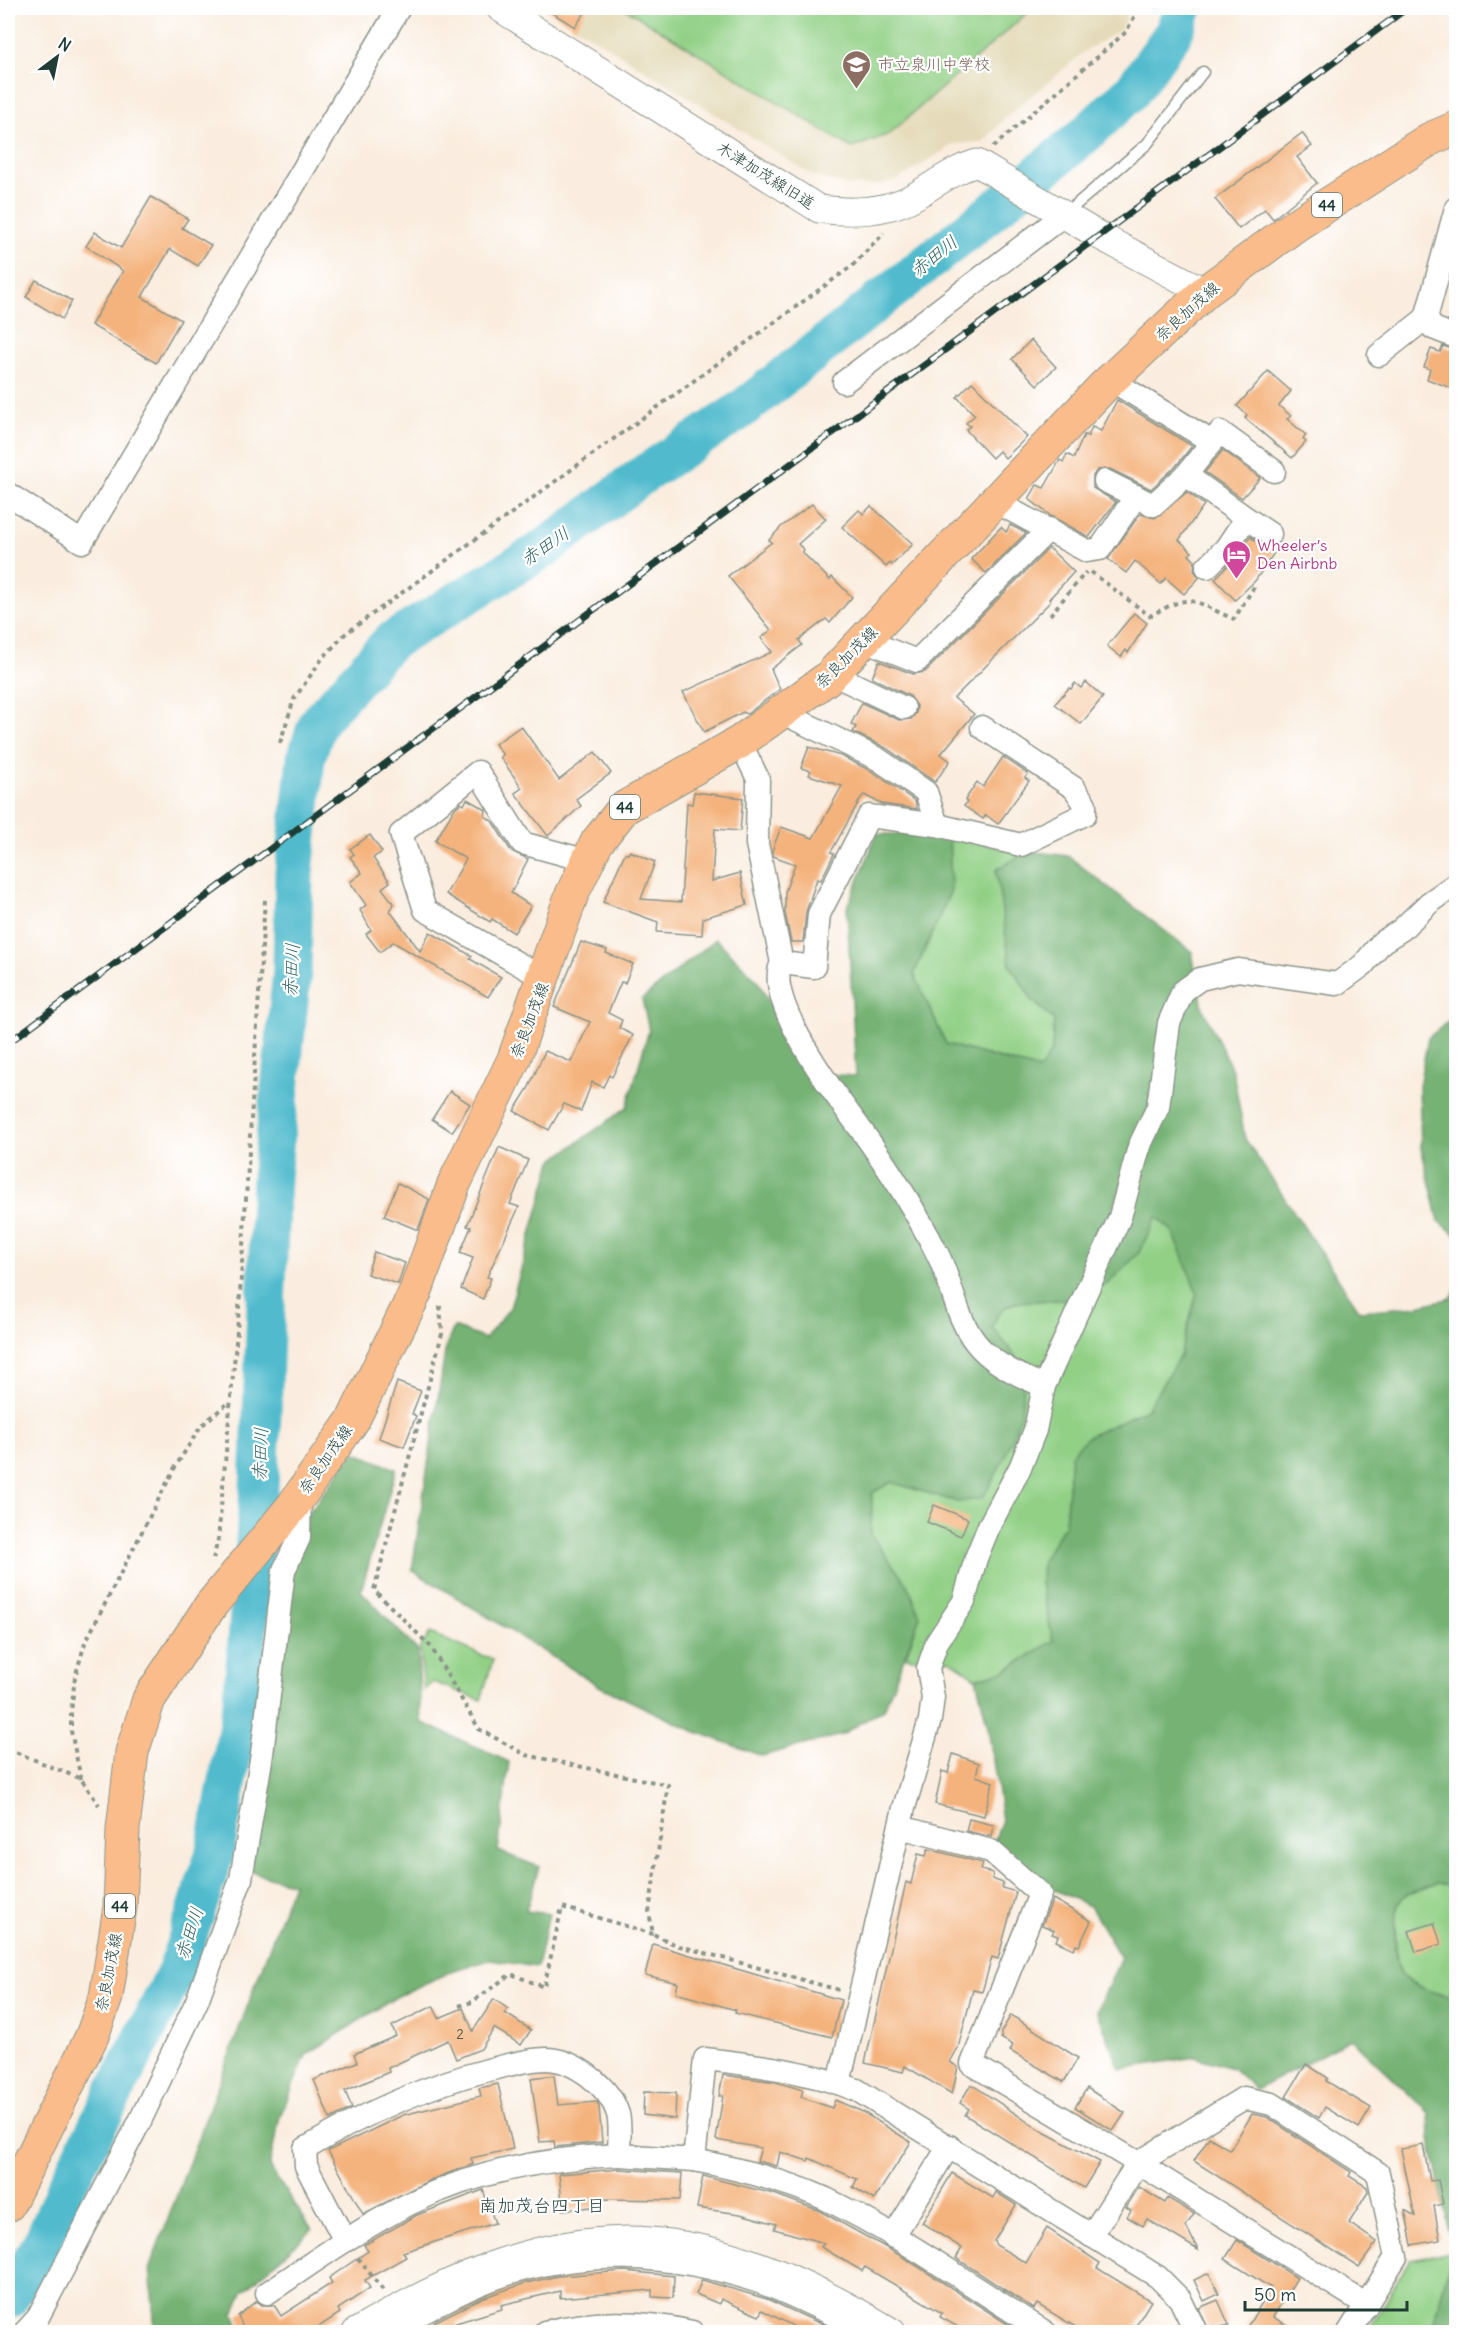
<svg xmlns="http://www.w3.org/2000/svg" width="1464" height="2340" viewBox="0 0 1464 2340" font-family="Delius,'Klee One',sans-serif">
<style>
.built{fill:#e5dbba}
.green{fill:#92d086;stroke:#58865d;stroke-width:1.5}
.forest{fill:#75b273;stroke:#4a7854;stroke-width:1.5}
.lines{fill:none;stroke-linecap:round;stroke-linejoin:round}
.river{stroke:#51bbcd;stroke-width:39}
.building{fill:#f4b37d}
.service-casing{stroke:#8c958a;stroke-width:13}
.minor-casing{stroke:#8c958a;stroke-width:25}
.tertiary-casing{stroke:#8c958a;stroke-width:29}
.primary-casing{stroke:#8c958a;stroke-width:35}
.path{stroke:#8c958a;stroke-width:4;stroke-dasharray:4.5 4.5;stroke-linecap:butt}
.service{stroke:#fff;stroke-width:10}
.minor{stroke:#fff;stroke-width:22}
.tertiary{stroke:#fff;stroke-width:27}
.primary{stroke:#fabc8b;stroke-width:33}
.rail-casing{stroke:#1f3d34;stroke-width:7}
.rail{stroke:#fff;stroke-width:4.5;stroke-dasharray:14;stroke-linecap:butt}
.labels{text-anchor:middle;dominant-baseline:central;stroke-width:4.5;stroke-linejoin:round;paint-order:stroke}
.number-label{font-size:14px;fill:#545a46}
.shield{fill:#fff;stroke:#627771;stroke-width:1.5}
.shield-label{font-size:15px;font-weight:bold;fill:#1f3d34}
.education-label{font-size:16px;fill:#785e54;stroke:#fff;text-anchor:start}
.street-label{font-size:16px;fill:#1f3d34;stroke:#fff}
.hotel-label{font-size:16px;fill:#b23c85;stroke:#fff;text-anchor:start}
.water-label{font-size:18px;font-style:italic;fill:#2e6362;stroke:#fff}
.neighbourhood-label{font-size:18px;fill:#1f3d34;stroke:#fff}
</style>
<rect width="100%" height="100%" fill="#fff"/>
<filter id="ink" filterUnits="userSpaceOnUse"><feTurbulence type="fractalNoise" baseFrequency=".0167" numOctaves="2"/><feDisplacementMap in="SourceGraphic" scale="12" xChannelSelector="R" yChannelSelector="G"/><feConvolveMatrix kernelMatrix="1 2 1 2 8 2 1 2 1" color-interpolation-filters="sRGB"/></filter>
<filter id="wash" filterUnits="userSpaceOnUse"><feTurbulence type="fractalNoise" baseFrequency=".008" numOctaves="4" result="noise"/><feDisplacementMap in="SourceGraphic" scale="24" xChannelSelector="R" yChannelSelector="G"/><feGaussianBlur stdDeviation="1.35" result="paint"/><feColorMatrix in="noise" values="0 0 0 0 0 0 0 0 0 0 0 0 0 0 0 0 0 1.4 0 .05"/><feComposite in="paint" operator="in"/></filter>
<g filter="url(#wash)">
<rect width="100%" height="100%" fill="#faeddf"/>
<polygon class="built" points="558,8 1132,8 1120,30 1085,51 1004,119 983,142 954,144 896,181 878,185 847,186 812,175 554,13"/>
<g class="green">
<polygon points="624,8 1033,8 889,134 852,148"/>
<polygon points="949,834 1023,854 1033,1001 1054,1020 1052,1050 1041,1070 946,1044 914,974 951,890"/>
<polygon points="1157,1216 1173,1232 1197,1293 1180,1356 1147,1409 1087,1437 1071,1455 1065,1524 1042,1561 1041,1583 1053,1641 1005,1671 976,1678 950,1660 936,1659 1049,1388 1093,1290 1138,1254"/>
<path d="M 1082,1296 L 960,1599 L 924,1659 L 906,1657 L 920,1615 L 871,1535 L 872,1493 L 891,1482 L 958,1502 L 1018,1361 L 992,1327 C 995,1322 997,1314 1001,1310 C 1016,1295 1059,1305 1082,1296 Z"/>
<polygon points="430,1633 493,1660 481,1700 433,1682 424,1690 420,1648"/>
<polygon points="1437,1883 1456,1885 1456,1996 1427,1991 1402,1976 1397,1963 1395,1914 1403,1896"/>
<polygon points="1453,2252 1431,2332 1368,2332 1410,2259"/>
</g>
<g class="forest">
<path d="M 877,834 L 949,834 L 951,890 L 914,974 L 946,1044 L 1040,1070 L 1052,1050 L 1054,1020 L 1033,1001 L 1010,965 L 996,870 L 1023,854 L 1036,852 L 1068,856 L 1192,952 L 1196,975 L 1082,1296 C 1059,1305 1016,1295 1002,1310 C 997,1314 995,1322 992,1327 C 1000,1337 1011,1348 1017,1360 C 1038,1400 1003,1463 983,1498 L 958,1502 L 891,1482 L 872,1493 L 871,1535 L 909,1587 L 920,1616 L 884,1709 L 841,1735 L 762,1756 L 694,1731 L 601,1687 L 412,1570 L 446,1346 L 454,1327 L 485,1339 L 510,1308 L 552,1161 L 627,1107 L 649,1030 L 642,999 L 716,939 L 757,980 L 810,1074 L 856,1076 L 847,908 Z"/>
<path d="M 1199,986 L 1203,1009 L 1233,1072 L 1245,1139 L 1360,1311 L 1418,1306 L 1451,1298 L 1456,1289 L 1456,1885 L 1437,1883 L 1407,1894 C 1391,1903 1392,1959 1401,1974 C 1410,1987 1442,1996 1456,1996 L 1456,2332 L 1431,2332 L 1453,2252 L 1430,2139 L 1429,2113 L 1351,2039 L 1256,2090 L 1232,2068 L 1195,2057 L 1120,2069 L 1097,2010 L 1121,1958 L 1090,1906 L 1048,1887 L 992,1847 L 1002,1820 L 988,1727 L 976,1678 L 1005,1671 L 1053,1641 L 1041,1583 L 1042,1561 L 1065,1524 L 1071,1455 L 1087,1437 L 1147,1409 L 1180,1356 L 1197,1293 L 1173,1232 L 1157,1217 L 1138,1254 L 1107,1284 L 1093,1290 L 1174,1025 Z"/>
<polygon points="1456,1015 1456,1235 1439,1221 1421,1147 1419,1086 1428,1038"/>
<polygon points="354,1452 396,1469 361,1591 418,1651 421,1722 509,1762 498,1851 539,1867 526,1911 549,1914 537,1967 490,1960 454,1970 396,1997 306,2055 280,2116 269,2167 312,2230 243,2292 234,2314 241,2332 155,2332 150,2267 293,1884 242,1869 285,1544"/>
</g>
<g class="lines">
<polyline class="river" points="8,2300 44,2239 65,2189 176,1973 214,1856 242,1703 259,1490 271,1177 292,972 294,872 306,758 318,722 390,642 545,548 643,475 741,410 979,222 1085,135 1132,91 1174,32 1183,8"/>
</g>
<g id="blocks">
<g class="building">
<polygon points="544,8 588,8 575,27"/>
<polygon points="1302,133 1312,146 1297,157 1317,183 1273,219 1265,209 1239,229 1215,199"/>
<polygon points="151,197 188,219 182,228 211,245 198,266 170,249 142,297 181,320 156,363 91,325 123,271 86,246 95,232 121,248"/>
<polygon points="36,280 72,301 62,319 26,297"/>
<polygon points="1031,340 1056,367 1037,385 1012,359"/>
<polygon points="1443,346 1456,350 1456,390 1427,379 1430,369 1424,367 1431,349 1440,352"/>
<polygon points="1268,371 1291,391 1279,406 1291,416 1287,419 1306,435 1303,439 1306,442 1292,458 1245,418 1247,415 1237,406"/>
<polygon points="972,382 1027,437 1005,458 999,451 992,458 966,430 970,426 966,423 975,415 957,397"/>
<polygon points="1117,400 1192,446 1176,466 1151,489 1110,469 1097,470 1093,476 1093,488 1116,502 1089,537 1051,516 1029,499 1037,485 1044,488 1060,460 1063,462 1067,454 1074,458 1084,435 1088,436 1092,427 1101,431"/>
<polygon points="1223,450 1260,478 1242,498 1205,472"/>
<polygon points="1187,492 1204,505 1179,540 1192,552 1189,555 1195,561 1194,570 1199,578 1184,594 1166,578 1161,584 1135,561 1126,573 1108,559 1140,514 1155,518"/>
<polygon points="812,504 826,519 798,544 804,550 802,552 830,580 832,577 852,597 830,623 826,619 799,640 802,645 771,669 780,689 747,714 743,712 704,732 683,692 772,652 761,638 771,630 728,576 772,542 769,540 781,527"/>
<polygon points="871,506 913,544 892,565 890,563 886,567 842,527 859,510 863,514"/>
<polygon points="1010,525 1026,533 986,573 971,559 1001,527 1006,532"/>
<polygon points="1250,537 1263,545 1275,546 1271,551 1274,553 1255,581 1235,600 1215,579 1236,557"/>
<polygon points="1049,548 1074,572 1049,599 1051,601 954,698 974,714 941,754 950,761 935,782 886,748 853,732 856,727 851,724 862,703 899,720 911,719 916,713 917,706 910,696 872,678 879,661 913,674 925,672"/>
<polygon points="1134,613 1147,623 1128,653 1126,650 1121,657 1107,646"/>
<polygon points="1086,682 1103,697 1081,724 1055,704 1069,688 1071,689 1075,683 1081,688"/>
<polygon points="521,726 559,780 595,752 611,773 576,799 581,806 548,836 515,793 522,788 500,757 503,755 495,744"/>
<polygon points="809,747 841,756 871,771 915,801 917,809 882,804 864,795 861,798 831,852 834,854 821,880 817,879 806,912 803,942 791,942 785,913 785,892 795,864 773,856 772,851 781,827 813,838 842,786 809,775 811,771 801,768"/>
<polygon points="1003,757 1028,774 1025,778 1029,781 998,824 986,815 983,819 964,806 967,802 965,800 977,782 983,787"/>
<polygon points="694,792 743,798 740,831 715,829 712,881 740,873 747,905 703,918 702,935 657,932 658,922 603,902 625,853 628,854 630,851 655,862 641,899 681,902 687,803 692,804"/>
<polygon points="467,799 486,810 485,816 492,821 511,851 528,859 511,893 531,906 514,933 492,919 490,922 446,894 466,859 435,841 455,808 461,803 464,805"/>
<polygon points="370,835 382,852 373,858 390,882 382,888 394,904 390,911 420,951 430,932 472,956 470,959 501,977 488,997 393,942 380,952 366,934 371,930 360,910 366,905 350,882 362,873 350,857 354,854 350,849"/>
<polygon points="581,942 607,950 606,953 633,964 625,983 621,982 608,1013 622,1020 619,1028 633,1035 612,1077 609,1075 603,1087 592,1082 581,1111 564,1104 549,1130 514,1111 529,1087 545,1051 571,1062 590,1022 554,1007"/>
<polygon points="450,1091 470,1104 452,1132 432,1119"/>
<polygon points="499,1147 528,1160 510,1204 519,1207 487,1277 491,1278 483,1299 461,1289 473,1258 460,1253 471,1227 467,1226"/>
<polygon points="398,1183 429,1199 418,1230 384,1216"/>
<polygon points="374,1252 405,1263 398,1284 367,1274"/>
<polygon points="397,1382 421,1391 412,1414 416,1416 404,1447 379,1438"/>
<polygon points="934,1505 968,1519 961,1536 927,1522"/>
<polygon points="953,1754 979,1763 976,1776 993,1782 984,1816 935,1804 942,1771 948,1773"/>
<polygon points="969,1819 994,1825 992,1837 966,1831"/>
<polygon points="928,1849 983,1863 981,1870 993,1873 992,1879 1003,1883 1002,1888 1016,1892 998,1959 992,1957 982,1992 973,1990 958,2048 950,2062 958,2067 952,2094 905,2066 903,2072 865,2063 906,1882 911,1884 918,1854 926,1856"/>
<polygon points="1053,1899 1091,1921 1079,1946 1076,1945 1074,1949 1056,1941 1058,1936 1052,1934 1054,1930 1042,1925"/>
<polygon points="1434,1923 1441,1944 1416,1952 1409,1931"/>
<polygon points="653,1944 841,2000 832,2037 735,2013 736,2010 676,1993 678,1983 645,1975"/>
<polygon points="494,1999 508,2009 505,2013 531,2030 521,2045 494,2028 481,2049 456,2059 448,2040 388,2068 389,2072 345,2091 352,2108 330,2119 314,2080 357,2062 354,2054 396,2036 392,2026 433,2006 439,2018 463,2008 473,2031"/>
<polygon points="1011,2015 1078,2058 1064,2082 1010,2051 1013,2045 1001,2038 1001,2032"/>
<polygon points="1306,2064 1328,2078 1326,2081 1371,2108 1359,2128 1325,2107 1319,2118 1286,2097"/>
<polygon points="554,2075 558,2105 597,2102 599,2107 602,2142 555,2147 554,2141 540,2142 531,2078"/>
<polygon points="723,2075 776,2082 803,2090 801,2097 832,2108 835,2100 863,2112 911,2142 874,2200 853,2187 857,2179 809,2158 808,2161 780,2152 777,2166 757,2161 761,2148 716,2140 723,2096 719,2096"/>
<polygon points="498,2084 513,2149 471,2158 473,2164 430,2180 363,2214 328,2151 403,2115 481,2096 479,2088"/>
<polygon points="971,2084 1040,2130 1100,2162 1084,2188 965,2115 969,2109 960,2103"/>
<polygon points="1087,2088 1125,2113 1113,2131 1075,2107"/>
<polygon points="644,2092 676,2093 675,2119 643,2115"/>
<polygon points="1252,2114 1267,2117 1351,2172 1349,2176 1367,2187 1368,2192 1349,2223 1377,2242 1359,2267 1194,2161 1209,2137 1230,2150"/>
<polygon points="1423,2145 1430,2181 1438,2180 1443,2204 1434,2206 1440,2240 1412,2245 1405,2210 1415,2216 1401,2149"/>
<polygon points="619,2169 682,2173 680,2200 600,2199 601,2206 563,2210 559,2174"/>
<polygon points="952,2173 993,2198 996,2192 1016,2205 994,2241 996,2245 1026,2263 1047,2228 1100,2263 1097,2268 1151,2301 1132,2332 1084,2332 1037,2304 1034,2309 956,2258 962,2248 922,2223"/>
<polygon points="703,2176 774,2194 820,2211 903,2257 1020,2332 967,2332 940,2317 942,2313 865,2267 862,2271 821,2247 824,2243 774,2229 776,2224 740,2214 697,2208"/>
<polygon points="1139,2187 1165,2203 1168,2198 1194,2214 1186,2226 1198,2250 1147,2219 1143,2226 1127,2217 1131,2210 1126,2207"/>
<polygon points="483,2190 495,2223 403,2252 406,2257 365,2280 370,2288 338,2309 340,2313 311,2332 245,2332 238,2316 256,2301 262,2305 274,2305 281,2316 332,2283 329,2278 368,2251 364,2245 417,2215"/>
<polygon points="1237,2240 1297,2278 1273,2317 1298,2332 1244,2332 1271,2288 1225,2259"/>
<polygon points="624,2271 674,2276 673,2298 652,2297 652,2290 560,2298 560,2291 501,2305 502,2309 456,2323 461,2332 441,2332 434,2322 482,2298 526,2283 558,2276"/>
<polygon points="1209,2273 1219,2294 1204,2301 1194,2280"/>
<polygon points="702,2280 767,2299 839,2332 790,2332 793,2326 762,2310 759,2316 721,2299 719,2304 696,2294"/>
<polygon points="1218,2300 1229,2325 1209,2330 1199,2308"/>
</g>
</g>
</g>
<g filter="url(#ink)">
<use href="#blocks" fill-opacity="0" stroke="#8c958a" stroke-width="1.5"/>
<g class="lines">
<defs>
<polyline id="service" points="1065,214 1147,144 1203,72"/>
<g id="minor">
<polyline points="1456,208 1426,318 1433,328 1456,337"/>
<polyline points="1379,355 1426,318"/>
<polyline points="1111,380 1212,442 1186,475 1246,518 1226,548 1207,567"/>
<polyline points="844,382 1065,214"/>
<polyline points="1212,442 1220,432 1274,471"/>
<polyline points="1105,481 1153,505 1186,475"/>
<polyline points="8,494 82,542 399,8"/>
<polyline points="996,502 1087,551 1100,549 1136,496"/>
<polyline points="1246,518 1270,534"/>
<polyline points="864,640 917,661 1049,529"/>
<polyline points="832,674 904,708"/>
<polyline points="783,713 878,759 926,792 937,825"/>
<path d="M 740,742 L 758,779 L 757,844 L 782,963 C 761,997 838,1099 859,1127 C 888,1167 916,1211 938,1255 C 952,1283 956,1318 976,1343 C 992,1363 1021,1377 1044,1386"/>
<polyline points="782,963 814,967 819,914 869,816 937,825 1021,845 1085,814 1085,804 1074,788 982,727"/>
<polyline points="545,979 425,910 401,834 478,772 522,843 588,861"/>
<polyline points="900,1827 991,1851 1040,1894 972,2064 1138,2163 1244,2098 1272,2104 1378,2173 1396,2257 1349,2332"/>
<polyline points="839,2083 904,1808 930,1720 933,1697 928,1668 937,1642 964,1601 976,1558 989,1526 1020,1468 1035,1430 1044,1386 1120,1217 1139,1147 1158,1107 1169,1023 1183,991 1200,979 1238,970 1337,984 1363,965 1382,942 1401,930 1429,903 1456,884"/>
<path d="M 694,2160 C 739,2169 784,2180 826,2199 C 902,2236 973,2287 1045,2332"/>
<polyline points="1091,2236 1138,2163 1367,2305"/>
<polyline points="893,2237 949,2146"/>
<path d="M 345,2241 L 306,2166 L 305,2149 C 363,2114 422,2087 488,2070 C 506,2066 527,2059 546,2059 C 574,2059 610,2087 618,2114 C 621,2126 619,2142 619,2155 L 694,2160 L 705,2059 C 756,2065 810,2071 857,2090 L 1158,2277 L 1180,2299 L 1196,2332"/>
<path d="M 267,2293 C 314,2262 360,2228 411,2203 C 476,2171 547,2158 619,2155"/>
<polyline points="25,2332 37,2319 140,2121 197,2001 241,1879 262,1754 284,1570 299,1538 300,1495"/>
<path d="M 389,2332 C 422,2313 454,2294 490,2280 C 576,2248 672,2252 759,2282 C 794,2294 828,2313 863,2329"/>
<path d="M 545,2332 C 594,2320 644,2321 692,2332"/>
</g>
<g id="tertiary">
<path d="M 500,8 L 819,209 C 850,213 886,213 915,196 C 937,183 953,170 977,163 L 1098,235 L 1205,292"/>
<path d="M 356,2332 C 560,2211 688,2208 892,2332"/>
</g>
<polyline id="primary" points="8,2205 92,2036 106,1997 120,1907 123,1829 132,1752 149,1699 211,1605 292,1507 353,1420 415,1293 454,1184 514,1059 572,894 597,842 624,808 740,742 828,678 1104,386 1205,292 1296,225 1430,139 1456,128"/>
</defs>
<use href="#service" class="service-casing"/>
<use href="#minor" class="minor-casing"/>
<use href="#tertiary" class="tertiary-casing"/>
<use href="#primary" class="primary-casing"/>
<g class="path">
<polyline points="993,147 1126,32 1139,8"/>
<path d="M 1091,572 L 1150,616 C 1194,591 1191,601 1234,619 L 1256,584"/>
<polyline points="1050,615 1086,572"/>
<polyline points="280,743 294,699 322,659 345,634 852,266 884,233"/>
<polyline points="440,1306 442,1334 374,1590 431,1647 479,1729 526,1755 668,1785 649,1912 653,1934 676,1945 839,1990"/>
<polyline points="213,1559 218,1540 239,1309 265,899"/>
<polyline points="8,1749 81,1779 99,1805"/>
<polyline points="81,1779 71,1731 71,1712 75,1677 85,1643 174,1469 201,1426 229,1402"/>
<polyline points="459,2006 472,2002 511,1974 544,1987 562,1907 653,1934"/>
<polyline points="358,2258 383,2290"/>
</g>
<use href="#service" class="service"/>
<use href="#minor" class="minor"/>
<use href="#tertiary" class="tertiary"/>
<use href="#primary" class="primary"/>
<defs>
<polyline id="rail" points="8,1043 1407,8"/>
</defs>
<use href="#rail" class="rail-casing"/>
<use href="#rail" class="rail"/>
</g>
</g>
<defs>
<symbol id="school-pin" viewBox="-11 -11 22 30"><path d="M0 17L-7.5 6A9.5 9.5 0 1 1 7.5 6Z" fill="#8d6e63" stroke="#fff"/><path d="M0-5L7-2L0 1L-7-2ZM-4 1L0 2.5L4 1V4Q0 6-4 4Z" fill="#fff"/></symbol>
<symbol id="hotel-pin" viewBox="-11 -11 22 30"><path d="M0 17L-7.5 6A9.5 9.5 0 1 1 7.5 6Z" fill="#d1479c" stroke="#fff"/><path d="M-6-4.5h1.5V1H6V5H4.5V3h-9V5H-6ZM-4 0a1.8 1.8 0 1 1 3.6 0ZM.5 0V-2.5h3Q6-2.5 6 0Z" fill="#fff"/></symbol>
</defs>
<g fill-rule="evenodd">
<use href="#school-pin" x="840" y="48" width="33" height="45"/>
<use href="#hotel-pin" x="1220" y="538" width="33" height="45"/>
</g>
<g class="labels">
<g class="number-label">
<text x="460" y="2034">2</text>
</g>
<g class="shield">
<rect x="1312" y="193" width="30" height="24" rx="4.5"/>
<rect x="610" y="795" width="30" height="24" rx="4.5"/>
<rect x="105" y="1894" width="30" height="24" rx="4.5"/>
</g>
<g class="shield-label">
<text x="1327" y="205">44</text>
<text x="625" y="807">44</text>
<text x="120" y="1906">44</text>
</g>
<g class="education-label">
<text x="878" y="64">市立泉川中学校</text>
</g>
<g class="street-label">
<text transform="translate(766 175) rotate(32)">木津加茂線旧道</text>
<text transform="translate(1187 311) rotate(-42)">奈良加茂線</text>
<text transform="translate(846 657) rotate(-45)">奈良加茂線</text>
<text transform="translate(529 1020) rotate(-69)">奈良加茂線</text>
<text transform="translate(325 1459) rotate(-55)">奈良加茂線</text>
<text transform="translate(108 1972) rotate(-79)">奈良加茂線</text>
</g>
<g class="hotel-label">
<text x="1257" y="545">Wheeler’s<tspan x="1257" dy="18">Den Airbnb</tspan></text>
</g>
<g class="water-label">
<text transform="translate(934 256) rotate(-39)">赤田川</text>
<text transform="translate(545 546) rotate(-34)">赤田川</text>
<text transform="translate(291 970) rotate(-87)">赤田川</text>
<text transform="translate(260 1454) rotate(-88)">赤田川</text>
<text transform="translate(189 1933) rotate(-72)">赤田川</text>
</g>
<g class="neighbourhood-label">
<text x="542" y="2205">南加茂台四丁目</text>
</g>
</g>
<rect width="1464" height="2340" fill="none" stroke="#fff" stroke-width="30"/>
<g transform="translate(57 57) rotate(32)" stroke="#ffffff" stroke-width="4.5" paint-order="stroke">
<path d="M0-4.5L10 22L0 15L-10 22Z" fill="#1f3d34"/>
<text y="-9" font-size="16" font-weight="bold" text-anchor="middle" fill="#1f3d34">N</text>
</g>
<path d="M1245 2301v9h162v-9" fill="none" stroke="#1f3d34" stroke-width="3"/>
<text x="1254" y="2301" font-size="18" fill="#1f3d34" stroke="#ffffff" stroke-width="4.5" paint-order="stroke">50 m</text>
</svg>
